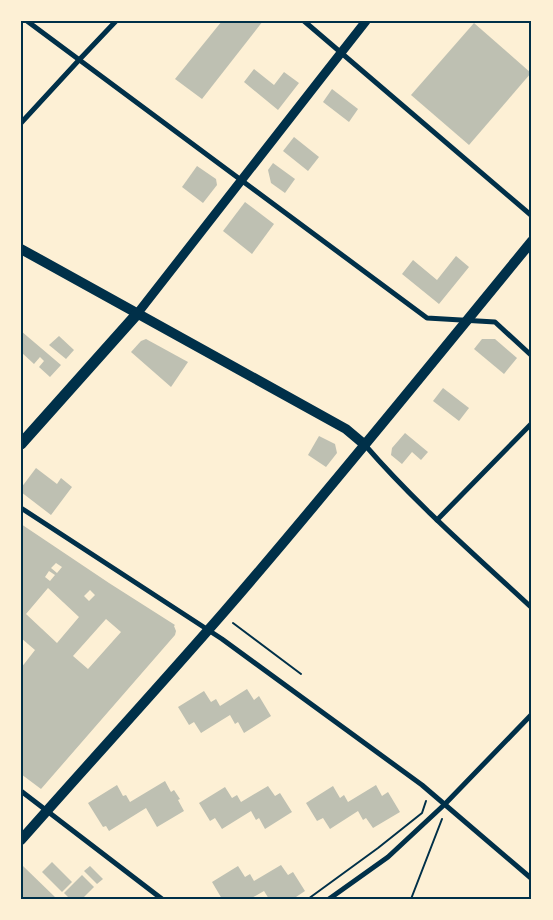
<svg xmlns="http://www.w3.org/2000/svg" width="553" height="920" viewBox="0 0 553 920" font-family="Mulish,sans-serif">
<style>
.building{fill:#bec0b2;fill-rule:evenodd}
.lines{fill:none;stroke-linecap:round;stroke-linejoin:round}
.path{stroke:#003049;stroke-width:2}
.minor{stroke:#003049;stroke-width:5}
.tertiary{stroke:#003049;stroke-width:9}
.secondary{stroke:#003049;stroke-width:10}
.primary{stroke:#003049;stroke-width:11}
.neatline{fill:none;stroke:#003049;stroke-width:2}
</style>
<rect width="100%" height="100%" fill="#fdf0d5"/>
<g class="building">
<polygon points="222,21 263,21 202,99 175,79"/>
<polygon points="474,23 531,73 469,145 411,95"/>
<polygon points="254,69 274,85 284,72 299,83 278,110 244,82"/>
<polygon points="332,89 358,109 349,122 323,102"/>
<polygon points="294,137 319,157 308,171 283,151"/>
<polygon points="273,163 295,179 285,193 271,183 268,170"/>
<polygon points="197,166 216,179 217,185 203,203 182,187"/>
<polygon points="245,202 274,224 252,254 223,231"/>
<polygon points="456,256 469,267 439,304 402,274 413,260 437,280"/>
<polygon points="21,331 61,365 50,377 39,367 44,361 40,357 34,364 21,352"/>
<polygon points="59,336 74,350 66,359 49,345"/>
<polygon points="146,339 188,362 171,387 131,352 141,341"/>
<polygon points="482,339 495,339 517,358 504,374 474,349"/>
<polygon points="443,388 469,408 459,421 433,401"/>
<polygon points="405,433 428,452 421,460 412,452 402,464 391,455 392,448"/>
<polygon points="319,436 335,444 337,453 326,467 308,455"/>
<polygon points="36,468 57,484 61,478 72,487 51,515 21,492 21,488"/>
<path d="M 21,524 L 109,583 L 175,625 L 174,626 L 176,631 L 175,635 L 41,789 L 21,774 L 21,668 L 35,650 L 21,638 L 21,563 L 23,560 L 21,558 ZM 56,563 L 62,567 L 57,573 L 51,568 ZM 49,571 L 55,575 L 50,581 L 45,577 ZM 48,588 L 79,617 L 57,643 L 26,614 ZM 90,590 L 95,595 L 89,601 L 84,596 ZM 106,619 L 121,632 L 88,669 L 73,656 Z"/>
<polygon points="247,689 254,700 259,696 271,716 244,733 238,722 235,724 230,715 201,733 194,722 189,725 178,707 204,691 211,702 216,699 220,706"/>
<polygon points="165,781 171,792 174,790 180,799 178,800 184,811 157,827 146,808 109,831 106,826 103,827 88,803 117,785 123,796 126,795 130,802"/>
<polygon points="376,785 382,796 388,792 400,812 373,828 366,818 363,820 358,811 330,829 323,818 317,821 306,803 333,786 340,798 344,795 348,802"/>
<polygon points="268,786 275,796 280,793 292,812 265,829 259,818 256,820 251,811 222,829 215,818 210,821 199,803 225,787 232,798 237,795 241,802"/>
<polygon points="52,862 72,882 62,892 42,872"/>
<polygon points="281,865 288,875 293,872 305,891 293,899 272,899 272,897 269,899 264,891 250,899 229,899 228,897 225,899 222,899 212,882 238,866 245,877 250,874 254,881"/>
<polygon points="23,866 57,899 21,899 21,869"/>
<polygon points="90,866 103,879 97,884 84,871"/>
<polygon points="82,875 94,887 82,899 70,899 64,893"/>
</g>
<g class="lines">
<g class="path">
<polyline points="233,623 301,674"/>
<polyline points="308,899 378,848 422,813 426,801"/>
<polyline points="411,899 442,819"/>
</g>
<g class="minor">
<polyline points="27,21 427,318 495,322 532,356"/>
<polyline points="304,21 532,216"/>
<polyline points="21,123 79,60 116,21"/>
<path d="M 365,445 C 416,504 475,555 532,608"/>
<polyline points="21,508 222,639 422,785 532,879"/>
<polyline points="437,520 532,423"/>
<polyline points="21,791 162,899"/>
<polyline points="329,899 388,857 445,804 532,714"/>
</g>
<polyline class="tertiary" points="137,314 322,77 366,21"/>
<g class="secondary">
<polyline points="21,249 346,429 365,445"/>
<path d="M 21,840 C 88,764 157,689 224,612 C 329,491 430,365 532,241"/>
</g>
<polyline class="primary" points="21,444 137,314"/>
</g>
<rect width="553" height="920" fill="none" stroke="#fdf0d5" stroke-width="45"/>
<rect x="22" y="22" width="508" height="876" class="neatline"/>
</svg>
